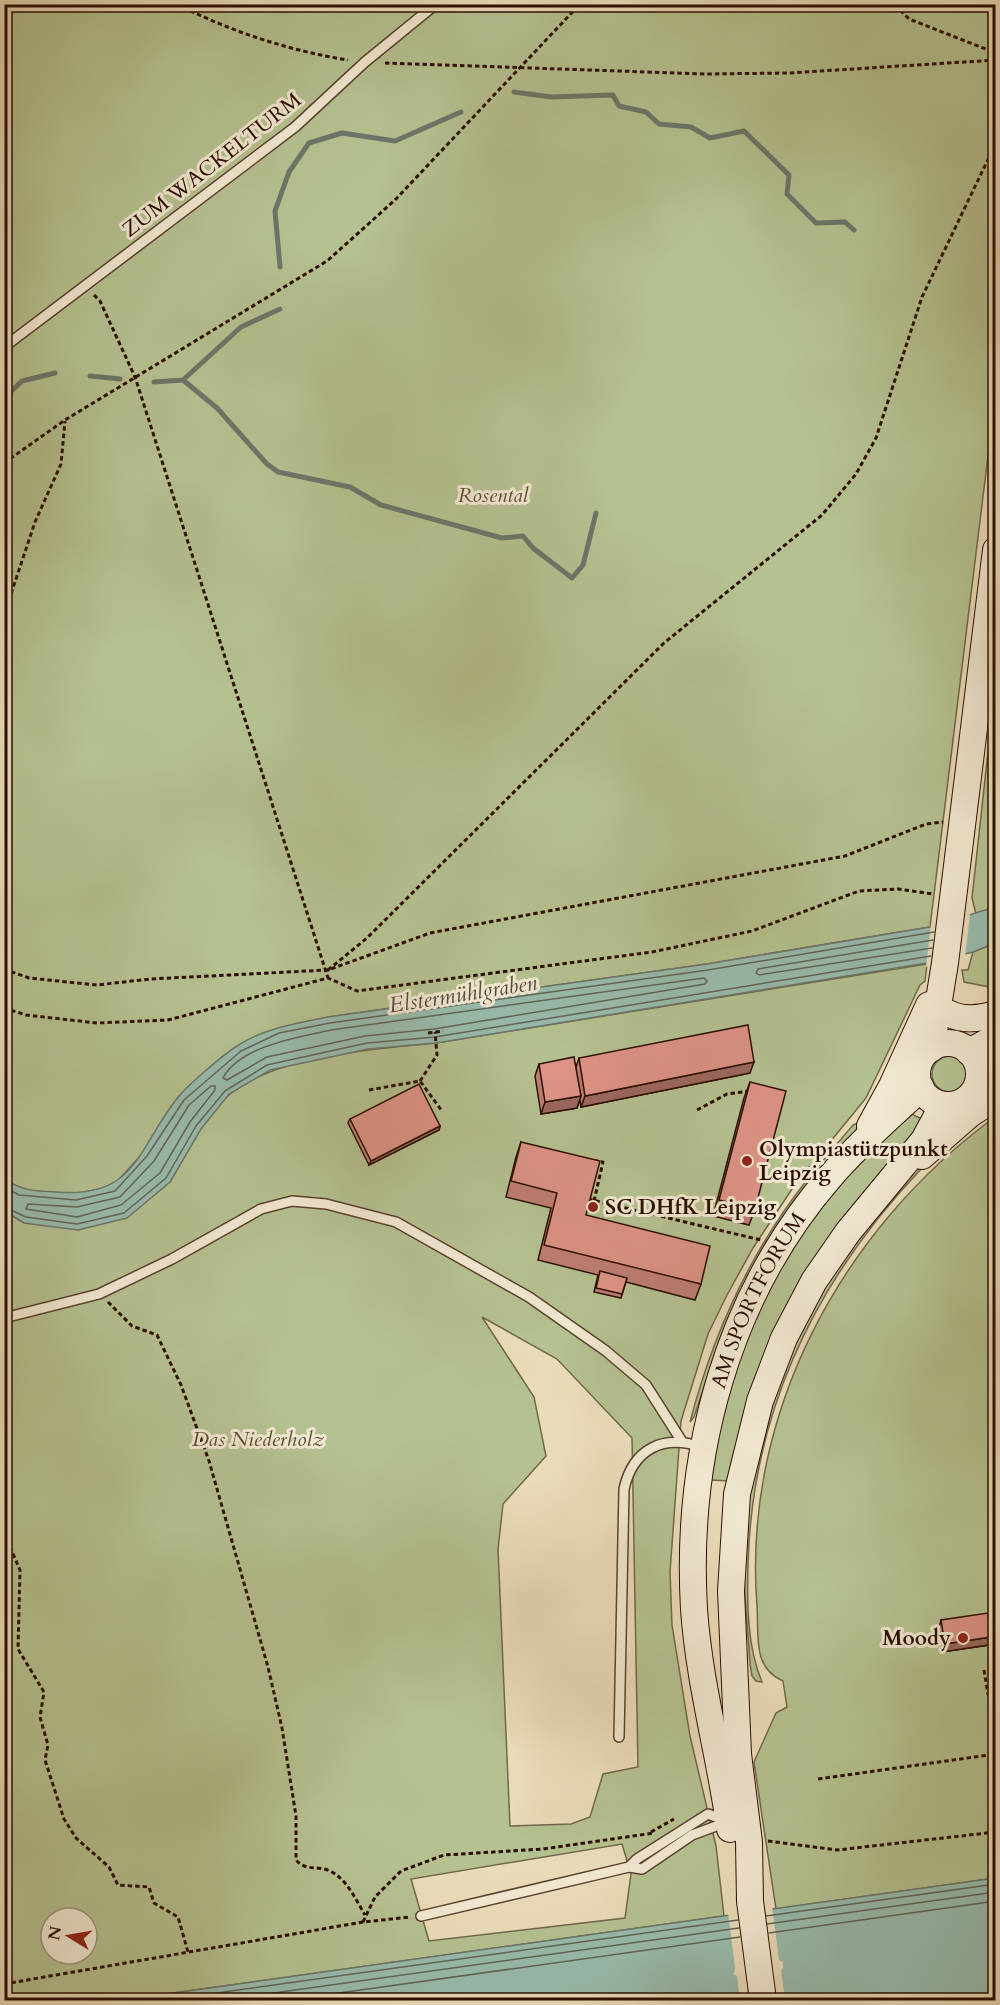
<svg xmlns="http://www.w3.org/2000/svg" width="1000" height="2005" viewBox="0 0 1000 2005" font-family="Cardo,serif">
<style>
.green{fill:#b5c190;stroke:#706849;stroke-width:1.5;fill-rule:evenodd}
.water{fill:#98bbad;stroke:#6c7669;stroke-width:1.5}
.pier{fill:#eadbb8}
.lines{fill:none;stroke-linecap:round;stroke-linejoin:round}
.shore{stroke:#626458;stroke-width:1.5}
.stream{stroke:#6c7669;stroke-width:5}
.service-casing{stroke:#5b4130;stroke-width:12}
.secondary-casing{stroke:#2b0e02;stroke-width:28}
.path{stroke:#2b0e02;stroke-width:3;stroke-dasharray:4.5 3;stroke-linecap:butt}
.service{stroke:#f1e8d1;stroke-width:9}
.secondary{stroke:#f1e8d1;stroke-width:26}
.wall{fill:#be7e73;stroke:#2b0e02;stroke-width:1.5}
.shaded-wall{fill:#9b675e;stroke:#2b0e02;stroke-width:1.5}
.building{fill:#dd9386;stroke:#2b0e02;stroke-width:1.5}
.poi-dot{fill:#8f2418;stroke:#f1e8d1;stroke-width:2}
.labels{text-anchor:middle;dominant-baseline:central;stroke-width:6;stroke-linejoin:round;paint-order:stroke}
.street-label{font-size:21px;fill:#2b0e02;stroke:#f1e8d1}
.park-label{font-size:21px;font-style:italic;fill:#5b4d34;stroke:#f1e8d1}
.poi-label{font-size:21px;font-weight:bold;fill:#2b0e02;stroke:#f1e8d1;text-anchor:start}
.water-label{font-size:22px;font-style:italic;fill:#514b3e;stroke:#f1e8d1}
</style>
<rect width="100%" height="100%" fill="#eadbb8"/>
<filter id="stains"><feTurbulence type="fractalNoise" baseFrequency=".00333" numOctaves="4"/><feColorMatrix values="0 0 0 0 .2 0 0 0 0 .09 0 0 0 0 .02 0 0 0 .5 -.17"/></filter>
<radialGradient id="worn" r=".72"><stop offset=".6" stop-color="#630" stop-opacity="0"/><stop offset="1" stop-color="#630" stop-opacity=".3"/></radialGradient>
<g class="green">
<polygon points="751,4 896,11 956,5 995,5 995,399 930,927 707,964 328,1017 179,1096 143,1153 113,1186 76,1194 20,1190 5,1179 4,5"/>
<polygon points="995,688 995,907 976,914 972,898"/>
<polygon points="995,943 995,988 964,982 962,970 968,970 973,952"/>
<path d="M 927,964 L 925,981 L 920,985 L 866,1098 L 794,1186 L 753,1248 L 727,1295 L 708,1334 L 681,1421 L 670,1572 L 672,1625 L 690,1736 L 716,1846 L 724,1916 L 123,2000 L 5,2000 L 4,1725 L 10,1709 L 4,1688 L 5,1211 L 24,1223 L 170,1182 C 187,1153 203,1117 229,1095 C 274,1056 378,1048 436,1043 ZM 482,1317 L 557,1359 L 632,1438 L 638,1767 L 603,1774 L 590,1817 L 571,1824 L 510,1826 L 498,1549 L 503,1504 L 546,1456 L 534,1397 ZM 622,1844 L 631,1874 L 625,1918 L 429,1941 L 411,1879 ZM 51,1918 L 87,1918 L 87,1954 L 51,1954 Z"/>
<circle cx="950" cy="1074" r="18"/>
<polygon points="906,1108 915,1116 928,1121 850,1217 730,1481 710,1480 708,1439 751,1313 824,1197"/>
<path d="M 995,1117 L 995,1878 L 776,1909 L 754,1762 L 776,1713 L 787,1707 L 783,1681 C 752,1668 759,1635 757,1606 C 742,1413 842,1229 995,1117 Z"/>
<polygon points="865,1120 819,1172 814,1171 853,1125"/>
<path d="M 920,1164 L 923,1167 C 816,1279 752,1409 748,1565 C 747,1603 747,1647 762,1682 L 756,1681 L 752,1676 L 750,1664 C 747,1618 741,1572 746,1527 C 755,1427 793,1320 855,1240 C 875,1214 898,1189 920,1164 Z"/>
<path d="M 807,1180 L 808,1187 L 738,1300 L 720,1338 L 694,1417 L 690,1422 C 713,1334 750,1252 807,1180 Z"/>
</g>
<g class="water">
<path d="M 995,907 L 995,943 L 973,952 L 927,963 L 436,1043 L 368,1049 L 270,1070 L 229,1094 L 201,1129 L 170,1182 L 127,1218 L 78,1230 L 24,1223 L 5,1211 L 4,1179 C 23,1191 35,1191 56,1192 C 138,1199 137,1147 179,1096 C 190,1083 223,1055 237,1046 C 264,1028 298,1023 328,1017 L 707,964 L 930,927 Z"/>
<polygon points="995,1878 995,2000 123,2000"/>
</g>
<g class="pier">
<polygon points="970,914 965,957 926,967 931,924"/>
<polygon points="772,1906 779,1960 783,1962 783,1968 781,1970 785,2000 740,2000 737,1976 734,1975 735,1967 728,1912"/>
</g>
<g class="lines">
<g class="shore">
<polyline points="932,948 759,975 756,973 758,969 933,940"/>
<path d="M 704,978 L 707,981 L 705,984 L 434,1029 L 365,1036 L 267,1057 L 227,1080 L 223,1078 C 240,1046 299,1037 331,1030 Z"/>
<polygon points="211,1086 215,1086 215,1090 190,1122 160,1173 121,1205 77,1217 26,1209 28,1204 77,1207 120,1197 154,1161 189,1105"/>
<polyline points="4,1187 19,1195 76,1200 115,1191 147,1156 184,1100 241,1051 279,1033 330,1023 708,970 934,932"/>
<polyline points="4,1207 26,1217 77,1224 124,1213 166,1178 196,1126 225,1091 267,1065 367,1043 435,1037 931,956"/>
<polyline points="766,1916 996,1884"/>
<polyline points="767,1924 996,1892"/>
<polyline points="769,1933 996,1901"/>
<polyline points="167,2000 738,1920"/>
<polyline points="223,2000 739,1928"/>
<polyline points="289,2000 740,1937"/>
</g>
<g class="stream">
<polyline points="514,92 551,97 613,95 619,106 646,112 659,124 691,127 710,138 744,131 789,175 787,194 816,223 845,222 854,230"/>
<polyline points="280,267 275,211 289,172 309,143 342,133 395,141 461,112"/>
<polyline points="90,376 120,379"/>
<polyline points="183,380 217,408 267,464 278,472 350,487 381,505 502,538 523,536 533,548 572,578 583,565 596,513"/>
<polyline points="154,382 183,380 241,327 280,309"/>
<polyline points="4,398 22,381 55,373"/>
</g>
<defs>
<g id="service">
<polyline points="4,347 295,127 365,62 436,4"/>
<polyline points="4,1318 99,1294 172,1259 261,1209 292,1201 326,1204 396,1222 529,1297 606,1351 646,1385 681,1440"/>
<path d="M 619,1737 L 624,1489 C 633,1449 663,1434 701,1447"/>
<polyline points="629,1867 637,1859 708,1814 727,1821"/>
<polyline points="421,1916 629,1867 642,1869 692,1835 727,1822"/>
</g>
<g id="secondary">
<path d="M 948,1013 C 963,1021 979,1019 996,1014"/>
<circle cx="948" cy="1074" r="31"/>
<polyline points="931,1049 945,963 996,550"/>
<polyline points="969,1052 996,1037"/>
<polyline points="870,1126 892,1086 929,1005"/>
<polyline points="922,1156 970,1114 996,1097"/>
<path id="s1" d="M 730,1829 C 720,1756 699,1683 694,1609 C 685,1454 727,1296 830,1177 C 857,1145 890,1117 921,1088"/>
<polyline points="763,2000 750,1901 749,1842 738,1754 731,1591 737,1494 760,1401 784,1338 814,1281 848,1232 924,1140 943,1105"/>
</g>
</defs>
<use href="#service" class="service-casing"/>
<use href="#secondary" class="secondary-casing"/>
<g class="path">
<path d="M 177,4 C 229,31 290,51 348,60"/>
<polyline points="880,4 913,4"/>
<polyline points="895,5 909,19 996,53"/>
<polyline points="385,63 706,74 789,73 996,60"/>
<polyline points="94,295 100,301 135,377 328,978"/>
<polyline points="4,463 65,420 327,261 395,200 580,4"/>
<polyline points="4,615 35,522 61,464 65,421"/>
<polyline points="4,969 29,978 97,985 150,979 328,970 430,933 845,856 926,824 943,822"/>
<polyline points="328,970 367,938 664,643 822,515 856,474 876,438 922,297 993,149 996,138"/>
<polyline points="4,1008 26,1015 97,1023 168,1020 328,978 357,991 652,952 752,931 859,891 898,889 933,894"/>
<polyline points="428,1033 443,1031"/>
<polyline points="420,1081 437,1055 435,1032"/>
<polyline points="369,1090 420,1081 442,1111"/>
<polyline points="697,1110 727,1094 750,1091"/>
<polyline points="588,1199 761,1240"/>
<polyline points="594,1201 603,1162 596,1161"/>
<path d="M 108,1302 L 132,1326 L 157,1335 L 181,1385 L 209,1461 L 268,1667 L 282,1728 L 296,1816 L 296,1860 C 307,1872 317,1865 330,1871 C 347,1879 356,1900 365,1915"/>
<polyline points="4,1533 20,1570 18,1649 44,1692 40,1717 48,1745 45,1760 64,1819 76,1838 109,1867 118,1885 149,1887 154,1903 178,1917 188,1952"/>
<polyline points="995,1668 996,1669"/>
<polyline points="984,1670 988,1694 996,1692"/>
<polyline points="993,1693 996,1715"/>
<polyline points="818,1779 996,1754"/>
<polyline points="651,1832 674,1819"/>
<polyline points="768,1841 837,1850 996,1832"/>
<polyline points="363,1922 375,1897 401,1871 444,1855 543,1849 654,1833"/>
<polyline points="4,1984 363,1922 411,1917"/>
</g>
<use href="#service" class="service"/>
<use href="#secondary" class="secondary"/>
</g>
<g class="wall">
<polygon points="579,1058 750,1073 581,1107 580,1100 577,1108 541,1114 535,1076 539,1064 576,1067"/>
<polygon points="750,1082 755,1209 749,1225 713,1216 744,1098"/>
<polygon points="350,1119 440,1126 439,1130 369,1165 348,1123"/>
<polygon points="521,1142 586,1215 701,1284 695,1300 626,1282 621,1298 594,1292 598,1275 538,1260 551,1208 506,1197 516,1157"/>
<polygon points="996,1616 996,1635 991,1635 991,1637 989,1645 942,1652 939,1628 941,1620"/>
</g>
<g class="shaded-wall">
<polygon points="754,1062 750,1073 581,1107 585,1096"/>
<polygon points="581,1096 577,1108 541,1114 545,1102"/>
<polygon points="440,1126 439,1130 369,1165 371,1161"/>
<polygon points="996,1631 996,1635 987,1636 989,1632"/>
<polygon points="991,1637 989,1645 942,1652 945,1644"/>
</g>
<g class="building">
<polygon points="748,1025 754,1062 585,1096 579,1058"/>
<polygon points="574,1057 581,1096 545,1102 539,1064"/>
<polygon points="750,1082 786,1091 755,1209 719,1200"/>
<polygon points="419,1084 440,1126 371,1161 350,1119"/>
<polygon points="521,1142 600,1161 586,1215 710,1246 701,1284 544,1245 557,1193 511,1181"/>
<polygon points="600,1271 627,1278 622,1294 596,1288"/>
<polygon points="988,1613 991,1637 945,1644 941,1620"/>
<polygon points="996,1616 996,1631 991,1632 989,1617"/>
</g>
<g class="poi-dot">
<circle cx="747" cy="1161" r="6"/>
<circle cx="593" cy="1207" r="6"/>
<circle cx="963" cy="1638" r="6"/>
</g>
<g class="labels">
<g class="street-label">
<text transform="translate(212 165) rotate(-38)">ZUM WACKELTURM</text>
<text stroke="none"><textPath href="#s1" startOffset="543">AM SPORTFORUM</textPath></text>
</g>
<g class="park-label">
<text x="493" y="495">Rosental</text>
<text x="258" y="1439">Das Niederholz</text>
</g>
<g class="poi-label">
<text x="759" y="1149">Olympiastützpunkt<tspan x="759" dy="24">Leipzig</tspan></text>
<text x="605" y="1207">SC DHfK Leipzig</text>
<text x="951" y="1638" text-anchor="end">Moody</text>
</g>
<g class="water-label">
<text transform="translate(463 994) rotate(-9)">Elstermühlgraben</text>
</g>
</g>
<rect width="1000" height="2005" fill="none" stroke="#eadbb8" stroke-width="24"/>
<rect x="6" y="6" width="988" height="1993" fill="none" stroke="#2b0e02" stroke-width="3"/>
<rect x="12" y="12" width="976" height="1981" fill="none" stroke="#2b0e02" stroke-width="1.5"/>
<g transform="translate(69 1936) rotate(281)"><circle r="28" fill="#f1e8d1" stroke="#a2917e" stroke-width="1.5"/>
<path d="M0-4.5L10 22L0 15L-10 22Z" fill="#8f2418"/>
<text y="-9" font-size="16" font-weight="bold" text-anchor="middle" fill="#2b0e02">N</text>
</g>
<rect width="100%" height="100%" filter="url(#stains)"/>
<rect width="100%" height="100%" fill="url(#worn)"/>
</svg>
